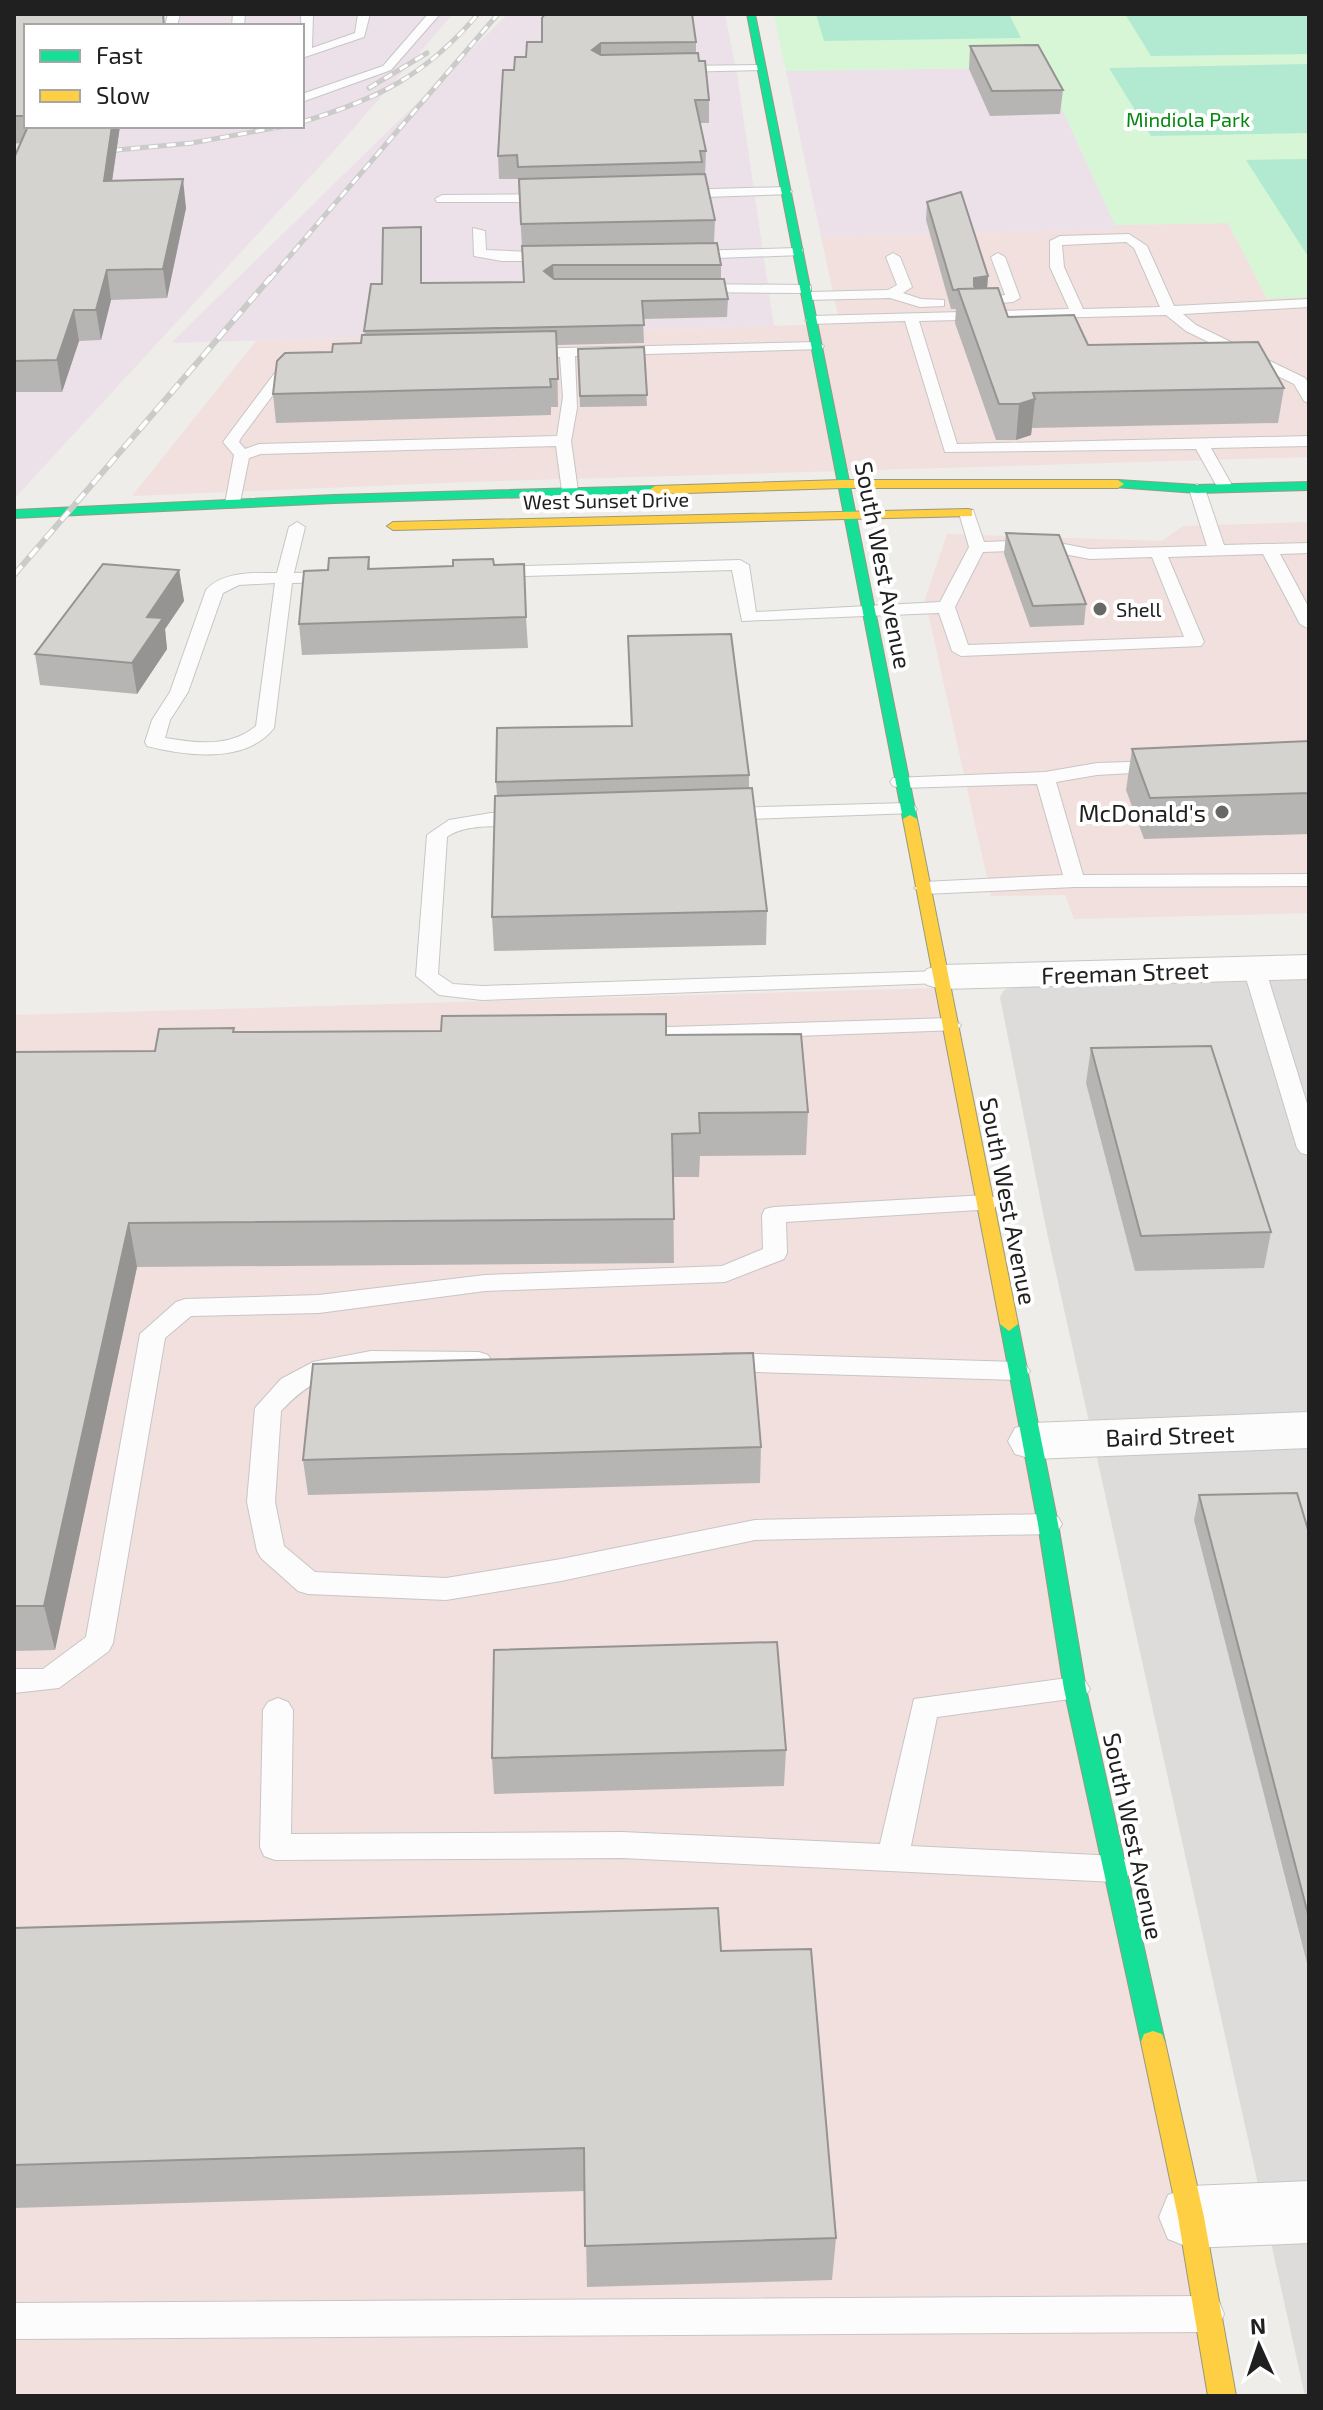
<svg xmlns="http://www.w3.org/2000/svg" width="1323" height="2410" viewBox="0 0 1323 2410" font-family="'Exo 2',sans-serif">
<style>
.residential{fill:#dddcda}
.commercial{fill:#f1e0de}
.industrial{fill:#ece1e8;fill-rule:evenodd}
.park{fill:#d6f6d6}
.pitch{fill:#b2e9d1}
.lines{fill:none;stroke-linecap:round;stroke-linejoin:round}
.lane-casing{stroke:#c7c6c5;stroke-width:2}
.street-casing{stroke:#c7c6c5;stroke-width:2}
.fast-casing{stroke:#979a7f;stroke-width:2}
.slow-casing{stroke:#979a7f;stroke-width:2}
.lane{fill:#fcfcfc;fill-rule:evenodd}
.street{fill:#fcfcfc;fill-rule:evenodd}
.fast{fill:#16e098;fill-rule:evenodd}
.slow{fill:#ffcf43;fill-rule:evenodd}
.rail-far1-casing{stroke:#cbcbca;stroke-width:5}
.rail-casing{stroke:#cbcbca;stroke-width:6}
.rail-far1{stroke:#fff;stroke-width:3;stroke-dasharray:9;stroke-linecap:butt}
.rail{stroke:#fff;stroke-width:4;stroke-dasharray:12;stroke-linecap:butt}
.wall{fill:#b7b5b3}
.shaded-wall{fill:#959492}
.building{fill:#d5d3d0;stroke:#959492;stroke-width:2}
.poi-dot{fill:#686866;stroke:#fff;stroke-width:3}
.labels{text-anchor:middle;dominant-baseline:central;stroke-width:8;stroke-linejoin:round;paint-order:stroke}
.far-park-label{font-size:20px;fill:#048810;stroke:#fff}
.far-street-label{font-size:20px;fill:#202020;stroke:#fff}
.far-poi-label{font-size:20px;fill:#202020;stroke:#fff;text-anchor:start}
.street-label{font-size:24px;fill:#202020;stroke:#fff}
.poi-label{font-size:24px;fill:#202020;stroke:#fff;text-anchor:end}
</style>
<rect width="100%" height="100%" fill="#eeede9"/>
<polygon class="residential" points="1309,979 1309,2396 1305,2396 1046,1228 1000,997 1004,990 1016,986"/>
<g class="commercial">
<polygon points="1228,223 1267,298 1309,297 1309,457 467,482 132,496 256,341 840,324 821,237 1116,229 1115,225"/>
<polygon points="1309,522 1309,913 1074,919 1065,895 991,896 925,599 947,534 1162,541 1183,526"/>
<polygon points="937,988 1212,2396 14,2396 14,1015"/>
</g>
<g class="industrial">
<path d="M 14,14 L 453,14 L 333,152 L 14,499 ZM 26,26 L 302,26 L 302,126 L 26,126 Z"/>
<polygon points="508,14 725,14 737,74 774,326 171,343"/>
<polygon points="1043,67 1117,229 821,237 786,71"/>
</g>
<polygon class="park" points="774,14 1309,14 1309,297 1267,299 1228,223 1115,225 1043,67 786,71"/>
<g class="pitch">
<polygon points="816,14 1009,14 1021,38 824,41"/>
<polygon points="1125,14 1309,14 1309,54 1151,56"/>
<polygon points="1309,64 1309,133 1151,136 1109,68"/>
<polygon points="1309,159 1309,258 1246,160"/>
</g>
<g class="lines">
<defs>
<g id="lane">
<polygon points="168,14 180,14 177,26 165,26"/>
<polygon points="233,14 245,14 244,26 232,26"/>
<polygon points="301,14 313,14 312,48 355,33 358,14 370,14 364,37 302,58"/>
<polygon points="428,14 440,14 391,70 302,102 302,94 383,66"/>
<polygon points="761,65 765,66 765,70 676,72 670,69 676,66"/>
<polygon points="786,187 792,191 791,194 676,198 670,194 676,190"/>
<polygon points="442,195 552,194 559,198 552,202 437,202 435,199"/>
<polygon points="473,228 485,231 486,250 556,253 563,257 556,261 502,261 474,256"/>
<path d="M 1129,234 L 1147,246 L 1174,306 L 1309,299 L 1309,307 L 1183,314 L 1196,325 L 1305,378 L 1309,384 L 1309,403 L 1304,401 L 1294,384 L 1186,331 L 1166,315 L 919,321 L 957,444 L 1309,436 L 1309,446 L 1211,448 L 1234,489 L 1232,492 L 1220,492 L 1196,449 L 945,452 L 905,321 L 812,324 L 805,320 L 812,316 L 1069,309 L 1050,267 L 1050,241 L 1060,236 ZM 1126,242 L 1134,248 L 1160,307 L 1083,309 L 1064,267 L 1062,245 Z"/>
<polygon points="798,248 803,249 803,255 689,259 682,255 689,251"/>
<polygon points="893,253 900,257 912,287 903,293 921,299 944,300 944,306 920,307 890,298 807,300 802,299 802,293 692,292 685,288 692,284 806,285 811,286 811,292 888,290 897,285 886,257"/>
<polygon points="998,253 1005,257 1020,298 1013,302 975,305 975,299 1005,295 991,257"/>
<polygon points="817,342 824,346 822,349 575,356 577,408 571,441 578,491 576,494 564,494 562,491 556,446 261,454 249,458 239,507 227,507 225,504 234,455 223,442 274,374 291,359 301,359 303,362 284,380 241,438 239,442 245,449 259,444 557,436 563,397 560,357 519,356 519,350 524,349"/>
<path d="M 1197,484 L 1205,489 L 1224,545 L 1309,543 L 1309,553 L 1280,554 L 1309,608 L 1309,629 L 1300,624 L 1263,554 L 1168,557 L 1204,642 L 1201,646 L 961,656 L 952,651 L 939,613 L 742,621 L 732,570 L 494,577 L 485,572 L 494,567 L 740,560 L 749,565 L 756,612 L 940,602 L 969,547 L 959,513 L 961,510 L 973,510 L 984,542 L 1043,540 L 1090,549 L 1207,546 L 1189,489 ZM 1043,550 L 1090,559 L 1152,557 L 1184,637 L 968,645 L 955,607 L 983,552 Z"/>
<path d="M 297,522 L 305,527 L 294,573 L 333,572 L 342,577 L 333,582 L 292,583 L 274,728 C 246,764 186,756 147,746 L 145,742 L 152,720 L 170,692 L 206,590 C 223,571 253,573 277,573 L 289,527 ZM 275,583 L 256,726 C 230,748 196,743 165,738 L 170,720 L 188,692 L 223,593 L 239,585 Z"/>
<polygon points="1161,761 1168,763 1171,767 1168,771 1097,775 1056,782 1083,875 1309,874 1309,886 1075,887 924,894 914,888 924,882 1063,875 1037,784 900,788 893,786 890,782 893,778 1045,772 1097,763"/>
<polygon points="907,803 914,805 917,809 914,813 723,820 713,814 723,808"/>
<path d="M 491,813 L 526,813 L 536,819 C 523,833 473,818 447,837 L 438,974 L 453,984 L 482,986 L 941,971 L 952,977 L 941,983 L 482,1000 L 439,995 L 416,976 L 427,835 L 449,820 Z"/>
<polygon points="1254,962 1265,968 1309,1110 1309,1155 1301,1153 1297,1148 1243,968"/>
<polygon points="950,1018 961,1025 958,1030 637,1042 626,1035 637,1028"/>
<polygon points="986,1195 994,1197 998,1203 994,1209 786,1222 787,1253 784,1259 725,1282 485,1291 319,1313 191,1316 165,1338 113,1643 109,1651 59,1688 14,1693 14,1669 43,1669 86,1637 140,1334 176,1302 185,1299 319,1295 485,1275 722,1266 763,1249 762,1215 765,1209 774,1207"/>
<path d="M 371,1351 L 479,1352 L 488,1355 L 492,1361 L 488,1367 L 479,1370 C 439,1370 360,1361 325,1378 C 307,1386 294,1397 281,1411 L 275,1502 L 284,1546 L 315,1572 L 446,1578 L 561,1559 L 755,1520 L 1048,1514 L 1058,1517 L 1062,1524 L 1058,1531 L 1048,1534 L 755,1540 L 561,1581 L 446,1600 L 308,1594 L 298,1591 L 261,1558 L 257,1551 L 247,1502 L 255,1408 L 281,1379 L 313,1362 Z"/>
<polygon points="724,1353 1017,1362 1026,1365 1030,1371 1026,1377 1017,1380 724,1371 715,1368 711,1362 715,1356"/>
<polygon points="1075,1677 1085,1681 1090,1689 1085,1697 937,1717 911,1846 1116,1856 1127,1860 1132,1869 1127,1878 1116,1882 622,1858 275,1860 264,1856 260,1847 263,1710 268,1702 278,1698 288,1702 293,1710 291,1834 622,1832 880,1844 914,1699"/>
<polygon points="1206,2296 1219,2301 1224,2314 1219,2327 1206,2332 14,2339 14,2303"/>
</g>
<g id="street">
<polygon points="1309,955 1309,979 941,989 927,985 921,977 927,969 941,965"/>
<polygon points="1309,1412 1309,1448 1032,1459 1015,1454 1008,1441 1015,1428 1032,1423"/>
<polygon points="1309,2181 1309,2243 1191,2248 1168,2239 1159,2217 1168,2195 1191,2186"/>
</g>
<g id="fast">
<polygon points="747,14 755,14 917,819 910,823 903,819"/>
<polygon points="1118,480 1197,485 1309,482 1309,490 1197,493 1114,487 1114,481"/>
<polygon points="655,486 661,490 659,493 334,503 14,518 14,510 334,495"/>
<polygon points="1009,1317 1018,1324 1058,1524 1086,1689 1165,2042 1162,2050 1153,2053 1144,2050 1141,2042 1064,1689 1038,1524 1000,1324"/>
</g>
<g id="slow">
<polygon points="842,480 1118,480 1124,484 1118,488 842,488 655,494 649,490 655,486"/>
<polygon points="968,509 972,510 972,516 393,530 387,526 393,522"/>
<polygon points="910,815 917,819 1018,1324 1009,1331 1000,1324 903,819"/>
<polygon points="1153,2031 1162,2034 1165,2042 1204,2217 1236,2396 1208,2396 1178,2217 1141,2042 1144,2034"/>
</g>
</defs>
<use href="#lane" class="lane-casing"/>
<use href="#street" class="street-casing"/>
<use href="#fast" class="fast-casing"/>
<use href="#slow" class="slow-casing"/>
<use href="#lane" class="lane"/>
<use href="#street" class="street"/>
<use href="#fast" class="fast"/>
<use href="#slow" class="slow"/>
<defs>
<g id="rail-far1">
<polyline points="369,88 427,53"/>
<path d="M 302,122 C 378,99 426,75 478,14"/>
<polyline points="95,152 192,143 285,126"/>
<polyline points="270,279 498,14"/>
</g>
<polyline id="rail" points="14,575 271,277"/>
</defs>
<use href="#rail-far1" class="rail-far1-casing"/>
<use href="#rail" class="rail-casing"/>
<use href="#rail-far1" class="rail-far1"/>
<use href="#rail" class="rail"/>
</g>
<g class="wall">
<polygon points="14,14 26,26 26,126 120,126 112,180 186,208 167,298 111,300 101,340 79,341 62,392 14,392 14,158 20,143 14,144"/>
<polygon points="527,42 696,42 696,53 709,100 709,123 700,123 706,151 705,175 715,220 714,243 721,265 721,279 728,299 727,317 643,319 644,343 557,345 558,407 551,407 551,415 276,423 273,394 332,352 361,343 365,335 364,331 382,284 422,244 422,283 524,282 518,179 499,179 498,156 514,70 526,57"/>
<polygon points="970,46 1063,90 1060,114 990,116 969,69"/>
<polygon points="927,202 988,276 987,288 1008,317 1088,345 1284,388 1278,423 1032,428 1031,435 1016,440 996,440 955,323 956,309 951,309 926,220"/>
<polygon points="644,347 647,406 580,407 578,349"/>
<polygon points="1006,533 1086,604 1084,625 1030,627 1004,554"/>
<polygon points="369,557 370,569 494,565 526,617 528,648 302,655 299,624 328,570"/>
<polygon points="179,570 184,601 165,629 167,649 137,694 40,685 35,654"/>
<polygon points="628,636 749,775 749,788 767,911 766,945 494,951 492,917 497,796 496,782 631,726"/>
<polygon points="1309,741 1309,834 1144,839 1126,790 1132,749"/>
<polygon points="234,1028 234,1032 666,1035 808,1112 806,1155 700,1156 699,1177 673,1177 674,1263 137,1267 55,1650 14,1651 14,1052 155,1051"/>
<polygon points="1091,1048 1271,1232 1264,1268 1135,1271 1086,1083"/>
<polygon points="761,1447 760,1483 308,1495 303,1460"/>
<polygon points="1199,1495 1309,1533 1309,1971 1194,1520"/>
<polygon points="786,1750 784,1786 494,1794 492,1758"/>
<polygon points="14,1928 721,1951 836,2238 832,2280 587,2287 585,2191 14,2208"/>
</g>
<g class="shaded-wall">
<polygon points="601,43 601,65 592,50"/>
<polygon points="112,126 120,126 108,209 104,181"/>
<polygon points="183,179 186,208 167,298 163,269"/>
<polygon points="553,265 554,283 544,271"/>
<polygon points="107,270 111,300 101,340 96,310"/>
<polygon points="988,276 987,289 973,290 974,278"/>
<polygon points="74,310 79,341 62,392 57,360"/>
<polygon points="1035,399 1031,435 1016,440 1019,404"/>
<polygon points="179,570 184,601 165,629 167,649 137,694 132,663 147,617"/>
<polygon points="129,1223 137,1267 55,1650 44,1606"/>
</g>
<g class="building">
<polygon points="14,14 163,14 164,26 26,26 26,116 14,116"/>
<polygon points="545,14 692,14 696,42 601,43 592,50 601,55 698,53 699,61 705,61 709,100 695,100 706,151 700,151 702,162 518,167 517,155 498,156 503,70 514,70 515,57 526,57 527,42 542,42 542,18"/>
<polygon points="1038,45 1063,90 992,91 970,46"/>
<polygon points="28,126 112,126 104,181 183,179 163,269 107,270 96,310 74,310 57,360 14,361 14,158"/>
<polygon points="705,174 715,220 521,224 519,179"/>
<polygon points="961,192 988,276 974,278 974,286 976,289 953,290 927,202"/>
<polygon points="421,227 421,283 524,282 522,246 717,243 721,265 553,265 544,271 554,279 724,279 728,299 642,301 644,325 364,331 371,284 382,284 383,228"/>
<polygon points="998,288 1008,317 1074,315 1088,345 1258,342 1284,388 1033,393 1035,399 1019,404 999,404 958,289"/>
<polygon points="556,331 558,379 550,379 551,387 273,394 277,361 285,353 332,352 333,344 361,343 362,335"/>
<polygon points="644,347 647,395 580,396 578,349"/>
<polygon points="1006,533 1059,535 1086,604 1033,606"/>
<polygon points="369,557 368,569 453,566 453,560 493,559 494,565 524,564 526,617 299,624 304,571 328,570 329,558"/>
<polygon points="103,564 179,570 147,617 163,618 132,663 35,654"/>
<polygon points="731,634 749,775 496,782 497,728 632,726 628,636"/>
<polygon points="1309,741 1309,793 1150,798 1132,749"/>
<polygon points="752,788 767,911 492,917 495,796"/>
<polygon points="666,1014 666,1035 801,1034 808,1112 699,1113 700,1133 672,1134 674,1219 129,1223 44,1606 14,1606 14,1052 155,1051 159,1029 234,1028 233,1032 441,1031 442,1016"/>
<polygon points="1211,1046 1271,1232 1141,1236 1091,1048"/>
<polygon points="753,1353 761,1447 303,1460 313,1364"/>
<polygon points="1297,1493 1309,1533 1309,1918 1199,1495"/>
<polygon points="777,1642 786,1750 492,1758 494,1650"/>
<polygon points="718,1908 721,1951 811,1949 836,2238 585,2246 584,2148 14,2165 14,1928"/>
</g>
<g class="poi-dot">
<circle cx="1100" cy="609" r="8"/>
<circle cx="1222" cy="812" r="8"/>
</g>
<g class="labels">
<g class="far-park-label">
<text x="1188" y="119">Mindiola Park</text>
</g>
<g class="far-street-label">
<text transform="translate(606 500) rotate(-1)">West Sunset Drive</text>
</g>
<g class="far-poi-label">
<text x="1116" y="609">Shell</text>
</g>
<g class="street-label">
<text transform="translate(884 565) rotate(79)">South West Avenue</text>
<text transform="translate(1125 972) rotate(-2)">Freeman Street</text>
<text transform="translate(1009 1201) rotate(79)">South West Avenue</text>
<text transform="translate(1170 1435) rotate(-2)">Baird Street</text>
<text transform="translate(1134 1836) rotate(78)">South West Avenue</text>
</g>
<g class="poi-label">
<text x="1206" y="812">McDonald's</text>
</g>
</g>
<rect width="1323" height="2410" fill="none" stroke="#202020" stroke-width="32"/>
<rect x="24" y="24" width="280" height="104" fill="#ffffff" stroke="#a6a6a6" stroke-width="2"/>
<rect x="40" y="50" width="40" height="12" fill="#16e098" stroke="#a6a6a6" stroke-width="2"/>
<text x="96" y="64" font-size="24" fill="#202020">Fast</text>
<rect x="40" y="90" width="40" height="12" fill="#ffcf43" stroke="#a6a6a6" stroke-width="2"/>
<text x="96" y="104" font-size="24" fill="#202020">Slow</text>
<g transform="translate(1259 2346) rotate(357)" stroke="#ffffff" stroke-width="6" paint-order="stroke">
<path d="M0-6L14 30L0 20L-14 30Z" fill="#202020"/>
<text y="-12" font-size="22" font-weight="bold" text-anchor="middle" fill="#202020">N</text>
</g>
</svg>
